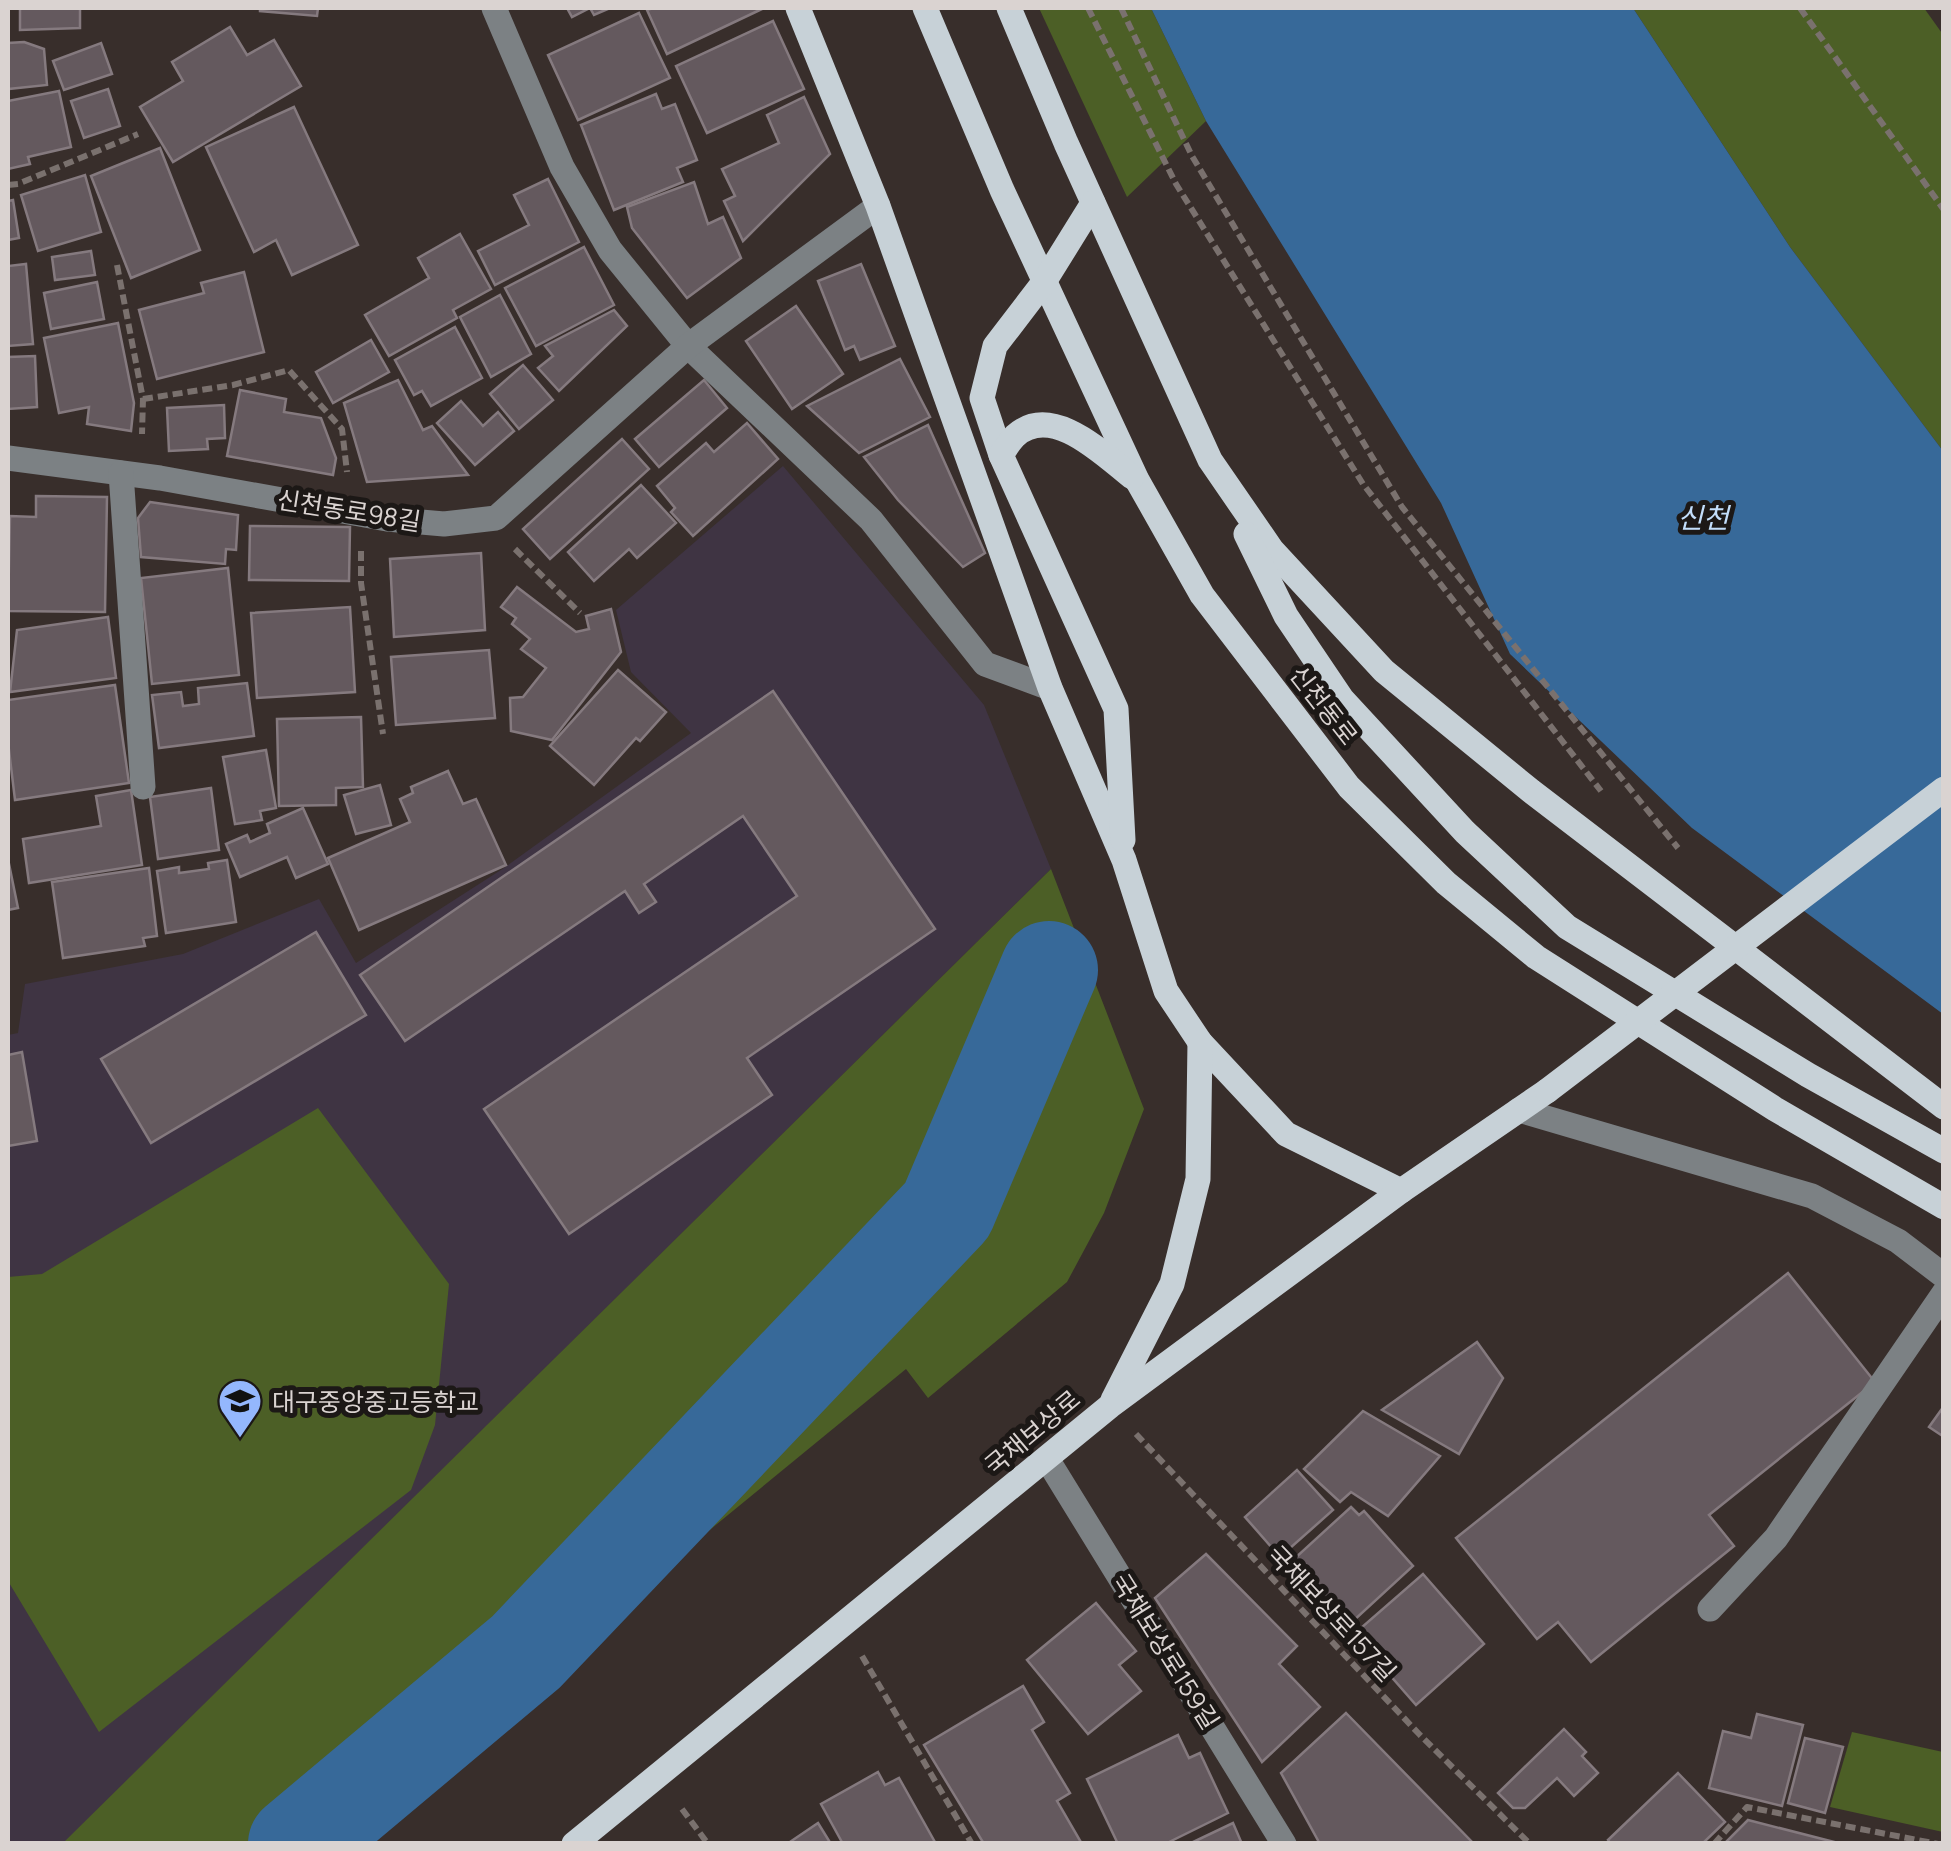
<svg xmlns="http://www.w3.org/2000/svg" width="1951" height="1851" viewBox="0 0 1951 1851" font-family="Manrope,'Noto Sans KR',sans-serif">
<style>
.education{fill:#3f3443}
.green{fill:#4c5f26}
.water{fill:#376999}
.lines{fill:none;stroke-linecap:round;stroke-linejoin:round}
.river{stroke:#376999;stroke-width:98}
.building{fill:#64595e;stroke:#857a7f;stroke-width:2.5}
.path{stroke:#7a716e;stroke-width:6;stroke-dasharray:10 5;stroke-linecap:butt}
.minor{stroke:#7c8184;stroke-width:25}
.major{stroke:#c7d1d7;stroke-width:25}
.major-bridge{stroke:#c7d1d7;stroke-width:25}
.labels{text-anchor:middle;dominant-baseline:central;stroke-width:10;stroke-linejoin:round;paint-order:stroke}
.street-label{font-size:25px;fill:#dad3d1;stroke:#1c1816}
.poi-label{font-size:25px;fill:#dad3d1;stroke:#1c1816;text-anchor:start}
.water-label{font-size:28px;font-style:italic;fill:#c3defb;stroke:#1c1816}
</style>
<rect width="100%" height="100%" fill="#382e2b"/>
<polygon class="education" points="783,466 984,705 1051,869 64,1843 8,1844 8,1035 18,1033 25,984 183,954 319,899 356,963 504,868 691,733 631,672 616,610"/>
<g class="green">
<polygon points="1039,8 1151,8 1206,121 1127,197"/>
<polygon points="1633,8 1924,8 1944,36 1943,451 1790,247"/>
<polygon points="1051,869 1144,1109 1104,1213 1067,1282 928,1398 906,1369 328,1843 63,1843"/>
<polygon points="318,1108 449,1284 435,1425 411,1490 99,1732 8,1581 8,1277 42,1274"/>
<polygon points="1852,1732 1943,1752 1943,1832 1830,1807"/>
</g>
<polygon class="water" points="1151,8 1633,8 1790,247 1943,451 1943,1014 1692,828 1510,654 1441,503 1206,121"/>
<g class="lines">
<polyline class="river" points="297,1844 526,1652 947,1210 1049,970"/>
</g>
<g class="building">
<polygon points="20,8 80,8 80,28 20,30"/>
<polygon points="260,8 318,8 317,16 260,11"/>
<polygon points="567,8 610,8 594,15 590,8 572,17"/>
<polygon points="653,8 764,8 667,54 647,10"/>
<polygon points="639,13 670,78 578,120 548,55"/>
<polygon points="773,21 804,89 707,133 676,66"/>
<polygon points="230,27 247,55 274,40 301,86 173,162 140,107 183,81 172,62"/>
<polygon points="24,42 44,49 47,85 8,89 8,43"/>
<polygon points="101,43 112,74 64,90 53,61"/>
<polygon points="108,89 120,126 84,138 71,101"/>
<polygon points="59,91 71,147 28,157 30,164 8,169 8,101"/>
<polygon points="656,94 662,109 675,104 697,160 677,168 683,182 614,210 581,125"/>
<polygon points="804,97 830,154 743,241 724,201 735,196 722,169 779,143 767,115"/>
<polygon points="294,107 358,245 292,275 276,240 254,252 206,147"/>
<polygon points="160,148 200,250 131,278 91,176"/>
<polygon points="85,175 101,232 38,251 21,195"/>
<polygon points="548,179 579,242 495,285 478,251 529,225 514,195"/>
<polygon points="694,182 708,224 723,217 741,258 687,298 632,228 627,207"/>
<polygon points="13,200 19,238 8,240 8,201"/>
<polygon points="460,234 491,289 453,310 457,318 389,356 365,315 429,278 418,258"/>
<polygon points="584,247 614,305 536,346 505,288"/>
<polygon points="91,251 95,275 55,280 52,257"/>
<polygon points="26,264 33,344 8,346 8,266"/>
<polygon points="861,264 895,346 860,360 854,346 845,350 818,281"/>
<polygon points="244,272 264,352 157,379 139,310 204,293 201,283"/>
<polygon points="97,282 104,319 51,329 44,293"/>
<polygon points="500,295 531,354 491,377 460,317"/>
<polygon points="796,306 843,374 792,409 746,341"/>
<polygon points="614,310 627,326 559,391 538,368 553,356 545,346"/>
<polygon points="118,323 134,403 131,431 87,424 89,407 59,413 44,338"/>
<polygon points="455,327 482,378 431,406 422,391 414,395 395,360"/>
<polygon points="371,340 389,372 333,403 316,372"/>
<polygon points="35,356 37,407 8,409 8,357"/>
<polygon points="900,359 930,417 859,453 807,406"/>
<polygon points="523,365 553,400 519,429 490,394"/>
<polygon points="398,380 423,430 432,426 468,475 367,482 344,403"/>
<polygon points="704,380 727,408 659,467 635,439"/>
<polygon points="240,390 286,399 284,412 321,418 336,458 333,475 227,456"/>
<polygon points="461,401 483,426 498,412 514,431 475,465 437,423"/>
<polygon points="224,405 225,438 207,439 208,449 169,451 167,408"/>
<polygon points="747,423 778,459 693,536 671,512 675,508 657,486 706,443 714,452"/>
<polygon points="928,425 985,553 963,567 898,500 864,457"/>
<polygon points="622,439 649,469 550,559 523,529"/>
<polygon points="641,485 676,523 637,558 629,549 594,581 568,552"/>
<polygon points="36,496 107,497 105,612 8,611 10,516 36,517"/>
<polygon points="150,502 238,515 236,550 226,549 225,564 141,557 138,518"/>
<polygon points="250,526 350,527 349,581 249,580"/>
<polygon points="481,553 485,630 394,637 390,559"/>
<polygon points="228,568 239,675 152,684 141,578"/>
<polygon points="517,587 576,632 589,629 586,616 611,609 621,652 552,740 511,731 510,698 523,697 546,668 521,649 530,639 512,624 516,618 501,607"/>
<polygon points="350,607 355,692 257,698 251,613"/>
<polygon points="108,617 116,678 10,692 17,630"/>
<polygon points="489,650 495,718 396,725 391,657"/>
<polygon points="618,670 666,712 640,741 636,738 594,785 550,746"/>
<polygon points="247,683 254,736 159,748 152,695 181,692 183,706 199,704 198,688"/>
<polygon points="115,685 129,783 15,800 8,742 8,700"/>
<polygon points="773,691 935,929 747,1058 772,1095 569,1234 484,1109 797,896 743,816 644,884 656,902 639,913 625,891 405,1041 360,975"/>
<polygon points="361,717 363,787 336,788 336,805 279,806 277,719"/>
<polygon points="266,750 276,808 260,811 262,820 235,824 223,757"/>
<polygon points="448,771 463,804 476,799 506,865 359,930 328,858 410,822 400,799 413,793 411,787"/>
<polygon points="380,785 391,825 356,834 344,795"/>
<polygon points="211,788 219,850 158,859 150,797"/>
<polygon points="131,790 142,865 29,883 23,839 101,826 96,796"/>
<polygon points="303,808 328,864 296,878 287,857 240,877 226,844 247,835 250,842 270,833 267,824"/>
<polygon points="8,859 18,908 8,910"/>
<polygon points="227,860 236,922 166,933 157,871 179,867 179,873 209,869 208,863"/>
<polygon points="149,868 157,936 143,938 145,946 63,958 52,882"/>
<polygon points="316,932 366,1015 151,1143 101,1059"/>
<polygon points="22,1052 37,1141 8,1146 8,1055"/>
<polygon points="1788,1273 1875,1382 1709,1515 1734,1546 1591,1662 1558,1622 1537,1639 1456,1538"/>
<polygon points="1477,1342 1503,1378 1459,1454 1382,1410"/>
<polygon points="1944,1406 1944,1437 1929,1427"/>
<polygon points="1363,1411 1440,1456 1388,1516 1351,1492 1340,1502 1304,1469"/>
<polygon points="1297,1470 1333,1510 1280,1557 1245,1517"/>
<polygon points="1351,1507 1359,1515 1364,1511 1413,1566 1351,1623 1294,1559"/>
<polygon points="1206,1554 1297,1646 1279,1664 1320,1707 1262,1762 1155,1598"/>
<polygon points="1423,1574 1484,1644 1416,1705 1354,1634"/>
<polygon points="1096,1603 1136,1651 1119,1665 1141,1691 1088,1734 1027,1660"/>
<polygon points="1023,1686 1044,1722 1032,1730 1070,1793 1057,1801 1082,1844 984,1844 924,1745"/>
<polygon points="1346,1713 1474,1844 1320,1844 1281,1773"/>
<polygon points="1757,1714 1803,1725 1782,1806 1709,1788 1723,1731 1751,1738"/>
<polygon points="1564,1729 1586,1752 1582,1756 1598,1773 1574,1796 1557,1778 1525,1808 1513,1808 1498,1793"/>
<polygon points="1178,1735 1189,1758 1200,1753 1228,1813 1165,1844 1118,1844 1087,1779"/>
<polygon points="1805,1738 1843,1747 1825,1813 1788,1803"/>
<polygon points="878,1772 885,1785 899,1778 936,1844 843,1844 821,1804"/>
<polygon points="1678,1773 1725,1822 1702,1844 1611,1844 1608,1840"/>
<polygon points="1748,1820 1842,1844 1724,1844"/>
<polygon points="818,1823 831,1844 787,1844"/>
<polygon points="1233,1823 1242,1844 1189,1844"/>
</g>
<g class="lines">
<g class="path">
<polyline points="1088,8 1176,184 1363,484 1601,791"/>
<polyline points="1121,8 1192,156 1402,507 1678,848"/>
<polyline points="1800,8 1944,210"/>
<polyline points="8,185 18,184 138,134"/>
<polyline points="117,265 143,399 142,434"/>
<polyline points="143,399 233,385 289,370 342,429 347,472"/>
<polyline points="515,549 580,613"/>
<polyline points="361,551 361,583 383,734"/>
<polyline points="1136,1434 1420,1735 1530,1844"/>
<polyline points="862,1656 972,1844"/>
<polyline points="682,1809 708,1844"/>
<polyline points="1714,1844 1747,1807 1938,1844"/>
</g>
<g class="minor">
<polyline points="494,8 562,167 610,250 688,346 871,520 985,664 1050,688"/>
<polyline points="8,458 160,478 387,519 444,524 496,518 688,346 878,206"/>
<polyline points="121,473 143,787"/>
<polyline points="1519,1110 1812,1196 1898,1241 1944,1276"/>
<polyline points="1047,1459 1284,1844"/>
<polyline points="1710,1609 1776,1538 1944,1293"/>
</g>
<g class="major">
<polyline points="798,8 878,206 1050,688 1124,860 1166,991 1200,1042 1286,1134 1401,1191"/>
<polyline points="925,8 1002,190 1137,480 1202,595 1349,787 1446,883 1536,957 1775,1109 1944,1207"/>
<polyline points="1009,8 1066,143 1210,460 1272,550 1384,671 1531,791 1944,1107"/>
<polyline points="1001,455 982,398 995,346 1044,282 1093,203"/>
<polyline points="1246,534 1286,616 1342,699 1465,832 1567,927 1808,1075 1944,1151"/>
<path d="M 1123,840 L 1116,709 L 1001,455 C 1005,449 1010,441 1015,436 C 1052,402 1104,455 1132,477"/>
<polyline points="1113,1400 1172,1284 1198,1179 1200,1042"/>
<polyline points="574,1844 1110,1406 1401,1191 1547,1091"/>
</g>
<polyline class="major-bridge" points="1547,1091 1944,789"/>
</g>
<defs>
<symbol id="school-pin" viewBox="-11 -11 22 30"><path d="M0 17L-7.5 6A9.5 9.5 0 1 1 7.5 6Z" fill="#94b7fd" stroke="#1c1816"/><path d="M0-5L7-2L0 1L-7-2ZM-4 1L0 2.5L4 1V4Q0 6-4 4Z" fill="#111"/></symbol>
</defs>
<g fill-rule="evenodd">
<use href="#school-pin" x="215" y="1376" width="50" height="68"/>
</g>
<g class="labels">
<g class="street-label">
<text transform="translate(349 510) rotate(9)">신천동로98길</text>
<text transform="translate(1324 705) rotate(52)">신천동로</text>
<text transform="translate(1032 1432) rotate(-40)">국채보상로</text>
<text transform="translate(1332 1613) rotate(47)">국채보상로157길</text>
<text transform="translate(1166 1651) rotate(58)">국채보상로159길</text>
</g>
<g class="poi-label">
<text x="272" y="1401">대구중앙중고등학교</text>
</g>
<g class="water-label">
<text x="1703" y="517">신천</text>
</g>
</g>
<rect width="1951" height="1851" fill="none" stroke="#dad3d1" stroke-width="20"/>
</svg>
